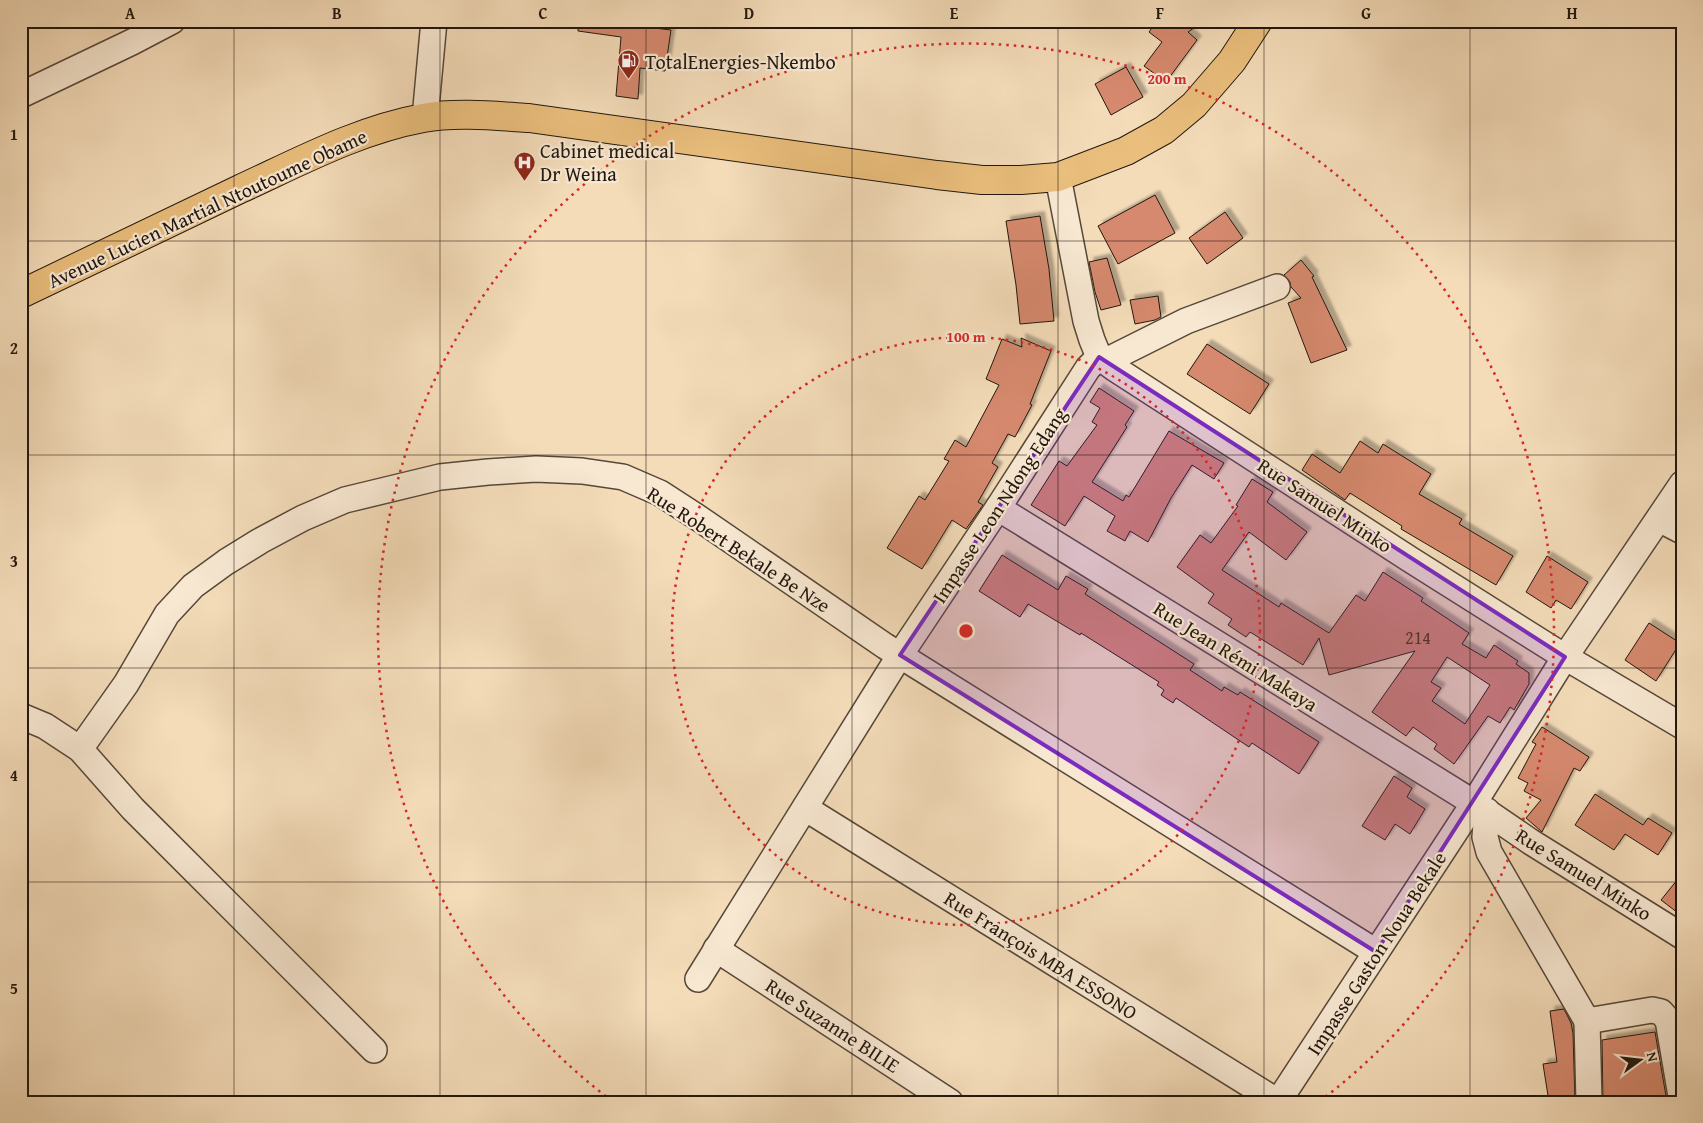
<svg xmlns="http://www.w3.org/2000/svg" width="1703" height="1123" viewBox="0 0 1703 1123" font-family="'Gentium Book Plus',serif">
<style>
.building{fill:#d6896e;stroke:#21170e;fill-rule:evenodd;filter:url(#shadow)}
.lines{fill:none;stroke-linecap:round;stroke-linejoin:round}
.minor-casing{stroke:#564839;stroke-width:28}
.major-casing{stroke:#21170e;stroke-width:30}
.minor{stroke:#f8e8d2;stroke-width:25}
.major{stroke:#eabe7c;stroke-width:28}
.marked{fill:#7b2cbf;fill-opacity:0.2;stroke:#7b2cbf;stroke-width:4;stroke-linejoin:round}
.grid{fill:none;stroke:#21170e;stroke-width:1;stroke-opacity:0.55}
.ring{fill:none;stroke:#d62828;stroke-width:2.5;stroke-dasharray:2.5 5}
.labels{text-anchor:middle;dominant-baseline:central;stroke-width:4.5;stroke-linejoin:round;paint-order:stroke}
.number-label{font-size:18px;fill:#4e3426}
.poi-label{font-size:20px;fill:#21170e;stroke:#f8e8d2;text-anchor:start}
.street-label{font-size:20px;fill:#21170e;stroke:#f8e8d2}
.centre{fill:#d62828;stroke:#f8e8d2;stroke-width:2.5}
.ring-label{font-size:15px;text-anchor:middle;font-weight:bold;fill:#d62828;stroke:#f8e8d2;stroke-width:4.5;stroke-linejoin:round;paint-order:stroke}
.neatline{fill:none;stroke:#21170e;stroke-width:2}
.grid-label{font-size:16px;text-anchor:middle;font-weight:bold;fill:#21170e}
</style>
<defs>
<filter id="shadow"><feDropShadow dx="4.5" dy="-4.5" stdDeviation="1" flood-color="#0004"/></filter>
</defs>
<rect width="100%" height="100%" fill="#f4dcb9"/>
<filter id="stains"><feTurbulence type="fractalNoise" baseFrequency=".004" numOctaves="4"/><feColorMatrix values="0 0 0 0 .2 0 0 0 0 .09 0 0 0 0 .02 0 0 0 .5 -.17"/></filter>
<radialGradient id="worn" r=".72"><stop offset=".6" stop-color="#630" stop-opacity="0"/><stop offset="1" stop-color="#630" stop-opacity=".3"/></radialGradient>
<g class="building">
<polygon points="578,21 632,21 647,23 646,27 671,30 665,71 640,68 638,99 616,96 621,37 578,31"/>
<polygon points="1157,21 1204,21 1188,32 1197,40 1166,82 1144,66 1162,42 1149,32"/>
<polygon points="1126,67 1143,97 1111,115 1095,84"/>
<polygon points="1155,195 1175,233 1118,264 1098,226"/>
<polygon points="1225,212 1243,238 1207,264 1189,238"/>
<polygon points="1040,216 1049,269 1054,321 1020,324 1016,285 1006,221"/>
<polygon points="1107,258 1121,305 1101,310 1095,292 1089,262"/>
<polygon points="1301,260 1314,276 1312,277 1347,350 1311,363 1288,303 1301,298 1291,287 1290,282 1284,275"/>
<polygon points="1158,296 1161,317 1155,320 1135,324 1130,300"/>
<polygon points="1021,338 1051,351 1030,404 1032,405 1015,437 1008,434 992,463 998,467 978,502 983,505 966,529 952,520 922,569 887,548 919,496 925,500 949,461 944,459 955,440 966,447 999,385 986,379 1002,339 1022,347"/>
<polygon points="1207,344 1269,384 1250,414 1187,374"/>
<polygon points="1099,388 1134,411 1125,425 1127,427 1092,482 1123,501 1126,495 1129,497 1169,431 1224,463 1214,479 1192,465 1171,498 1148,542 1130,531 1125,541 1107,531 1115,516 1084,496 1065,526 1031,505 1059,461 1067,466 1097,425 1092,422 1100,408 1090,402"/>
<polygon points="1360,441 1378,453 1383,444 1431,474 1419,494 1462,519 1459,524 1513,556 1496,585 1401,529 1402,526 1350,493 1345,500 1302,470 1312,454 1340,473"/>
<path d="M 1252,479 L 1273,492 L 1267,502 L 1307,532 L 1286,560 L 1249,532 L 1222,570 L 1279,607 L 1281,603 L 1329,633 L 1356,595 L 1365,601 L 1383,572 L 1423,598 L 1421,601 L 1469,633 L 1462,644 L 1486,658 L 1494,645 L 1518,661 L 1516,664 L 1529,673 L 1529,684 L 1514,710 L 1510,707 L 1500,723 L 1488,716 L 1454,764 L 1434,749 L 1437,744 L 1413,727 L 1406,736 L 1372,712 L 1415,651 L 1329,675 L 1319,638 L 1303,665 L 1250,632 L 1246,637 L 1228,625 L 1232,619 L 1208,603 L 1214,594 L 1177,567 L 1200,535 L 1211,543 L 1238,506 L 1236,505 ZM 1447,657 L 1490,685 L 1465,724 L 1432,701 L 1441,688 L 1431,682 Z"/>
<polygon points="1002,555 1058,590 1066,576 1088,589 1085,594 1194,664 1190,670 1222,691 1224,687 1238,695 1240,692 1319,742 1299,774 1252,743 1249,747 1176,698 1173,703 1161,695 1164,690 1157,685 1159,682 1081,633 1080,635 1028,604 1020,617 979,591"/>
<polygon points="1547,556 1588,582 1571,609 1556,600 1551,608 1526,592"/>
<polygon points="1649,623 1680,643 1656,681 1625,660"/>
<polygon points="1542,727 1589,757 1580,771 1574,768 1542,832 1526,818 1541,800 1524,791 1528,783 1518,778 1536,744 1532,742"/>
<polygon points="1394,776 1412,788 1407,797 1425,809 1410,834 1395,824 1385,840 1362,826"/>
<polygon points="1595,794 1643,825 1648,818 1672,833 1658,855 1625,834 1614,850 1575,825"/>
<polygon points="1682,874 1682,916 1661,900"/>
<polygon points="1564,1009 1571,1023 1573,1033 1575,1102 1549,1102 1543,1064 1557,1062 1550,1011"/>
<polygon points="1655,1032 1667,1102 1603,1102 1602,1040"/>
</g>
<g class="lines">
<defs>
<g id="minor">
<polyline points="21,95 132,42 172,21"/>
<polyline points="425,118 434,21"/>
<polyline points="1058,177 1086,321 1092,340 1099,357 1114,368 1411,560 1565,657 1474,803 1278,1102"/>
<polyline points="1106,361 1186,321 1277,287"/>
<polyline points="1682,484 1565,657 1682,726"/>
<polyline points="998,508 1474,803 1531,842 1682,936"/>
<polyline points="1659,519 1682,531"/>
<polyline points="21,716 45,726 80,749 133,809 374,1050"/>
<polyline points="80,749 126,684 167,614 193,586 226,562 260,541 303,518 345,500 440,477 488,472 536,469 582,471 623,477 660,493 697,517 885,646 1376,952"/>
<polyline points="805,808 1278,1102"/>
<polyline points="1487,811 1485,837 1489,852 1587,1021 1652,1010 1661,1012 1668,1020 1682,1102"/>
<polyline points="716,949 950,1102"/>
<polyline points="698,979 900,655 998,508 1088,368 1099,357"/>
<polyline points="1587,1021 1589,1102"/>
</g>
<path id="major" d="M 21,294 C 94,259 167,224 240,189 C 299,162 358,130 423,118 C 455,112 497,116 529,118 L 937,175 L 982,180 L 1021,180 L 1058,177 L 1126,151 L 1164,130 L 1194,105 L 1232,61 L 1258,21"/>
</defs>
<use href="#minor" class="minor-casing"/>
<use href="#major" class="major-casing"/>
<use href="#minor" class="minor"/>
<use href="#major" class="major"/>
</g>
<path class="marked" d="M 1099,357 L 1565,657 L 1376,952 L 900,655 Z"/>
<path class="grid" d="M 234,21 L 234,1102M 440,21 L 440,1102M 646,21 L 646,1102M 852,21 L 852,1102M 1058,21 L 1058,1102M 1264,21 L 1264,1102M 1470,21 L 1470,1102M 21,241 L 1682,241M 21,455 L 1682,455M 21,668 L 1682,668M 21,882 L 1682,882"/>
<g class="ring">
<circle cx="966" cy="631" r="294"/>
<path d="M612 1101A588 588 0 1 1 1320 1101"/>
</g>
<defs>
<symbol id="fuel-pin" viewBox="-11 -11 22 30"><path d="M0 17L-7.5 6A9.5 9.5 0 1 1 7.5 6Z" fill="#8f2418" stroke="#f8e8d2"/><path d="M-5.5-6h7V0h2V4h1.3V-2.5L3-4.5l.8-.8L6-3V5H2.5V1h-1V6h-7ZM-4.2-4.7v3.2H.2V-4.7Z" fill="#fff"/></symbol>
<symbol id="hospital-pin" viewBox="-11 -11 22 30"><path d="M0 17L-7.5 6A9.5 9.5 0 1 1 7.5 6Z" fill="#8f2418" stroke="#f8e8d2"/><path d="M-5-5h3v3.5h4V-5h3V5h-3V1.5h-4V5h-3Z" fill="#fff"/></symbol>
</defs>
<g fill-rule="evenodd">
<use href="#fuel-pin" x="616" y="48" width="25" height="34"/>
<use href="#hospital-pin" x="512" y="150" width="25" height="34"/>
</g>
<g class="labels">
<g class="number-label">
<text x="1418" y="637">214</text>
</g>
<g class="poi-label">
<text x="645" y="61">TotalEnergies-Nkembo</text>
<text x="540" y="150">Cabinet medical<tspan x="540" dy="23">Dr Weina</tspan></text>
</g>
<g class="street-label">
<text transform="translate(207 208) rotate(-25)">Avenue Lucien Martial Ntoutoume Obame</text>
<text transform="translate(999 505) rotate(-57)">Impasse Leon Ndong Edang</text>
<text transform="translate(1325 505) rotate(33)">Rue Samuel Minko</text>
<text transform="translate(739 549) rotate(33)">Rue Robert Bekale Be Nze</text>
<text transform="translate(1236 656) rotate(32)">Rue Jean Rémi Makaya</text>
<text transform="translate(1584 874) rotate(32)">Rue Samuel Minko</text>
<text transform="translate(1376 953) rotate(-57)">Impasse Gaston Noua Bekale</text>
<text transform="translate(1041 955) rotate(32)">Rue François MBA ESSONO</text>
<text transform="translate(833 1025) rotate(33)">Rue Suzanne BILIE</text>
</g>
</g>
<circle cx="966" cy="631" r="8" class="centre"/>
<g class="ring-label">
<text x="1167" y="84">200 m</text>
<text x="966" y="342">100 m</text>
</g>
<rect width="1703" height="1123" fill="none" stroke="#f4dcb9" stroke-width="55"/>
<g transform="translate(1640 1060) rotate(75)" stroke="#f8e8d2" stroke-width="4" paint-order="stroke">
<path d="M0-4L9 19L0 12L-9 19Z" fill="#21170e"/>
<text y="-8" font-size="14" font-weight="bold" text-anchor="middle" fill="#21170e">N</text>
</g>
<rect x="28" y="28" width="1648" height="1068" class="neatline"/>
<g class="grid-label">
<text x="130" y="19">A</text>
<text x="337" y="19">B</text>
<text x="543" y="19">C</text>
<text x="749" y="19">D</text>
<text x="954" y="19">E</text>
<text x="1160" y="19">F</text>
<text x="1366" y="19">G</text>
<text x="1572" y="19">H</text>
<text x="14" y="140">1</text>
<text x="14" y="354">2</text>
<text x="14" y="567">3</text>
<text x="14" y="781">4</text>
<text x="14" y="994">5</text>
</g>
<rect width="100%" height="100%" filter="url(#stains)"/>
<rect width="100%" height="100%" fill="url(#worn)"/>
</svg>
